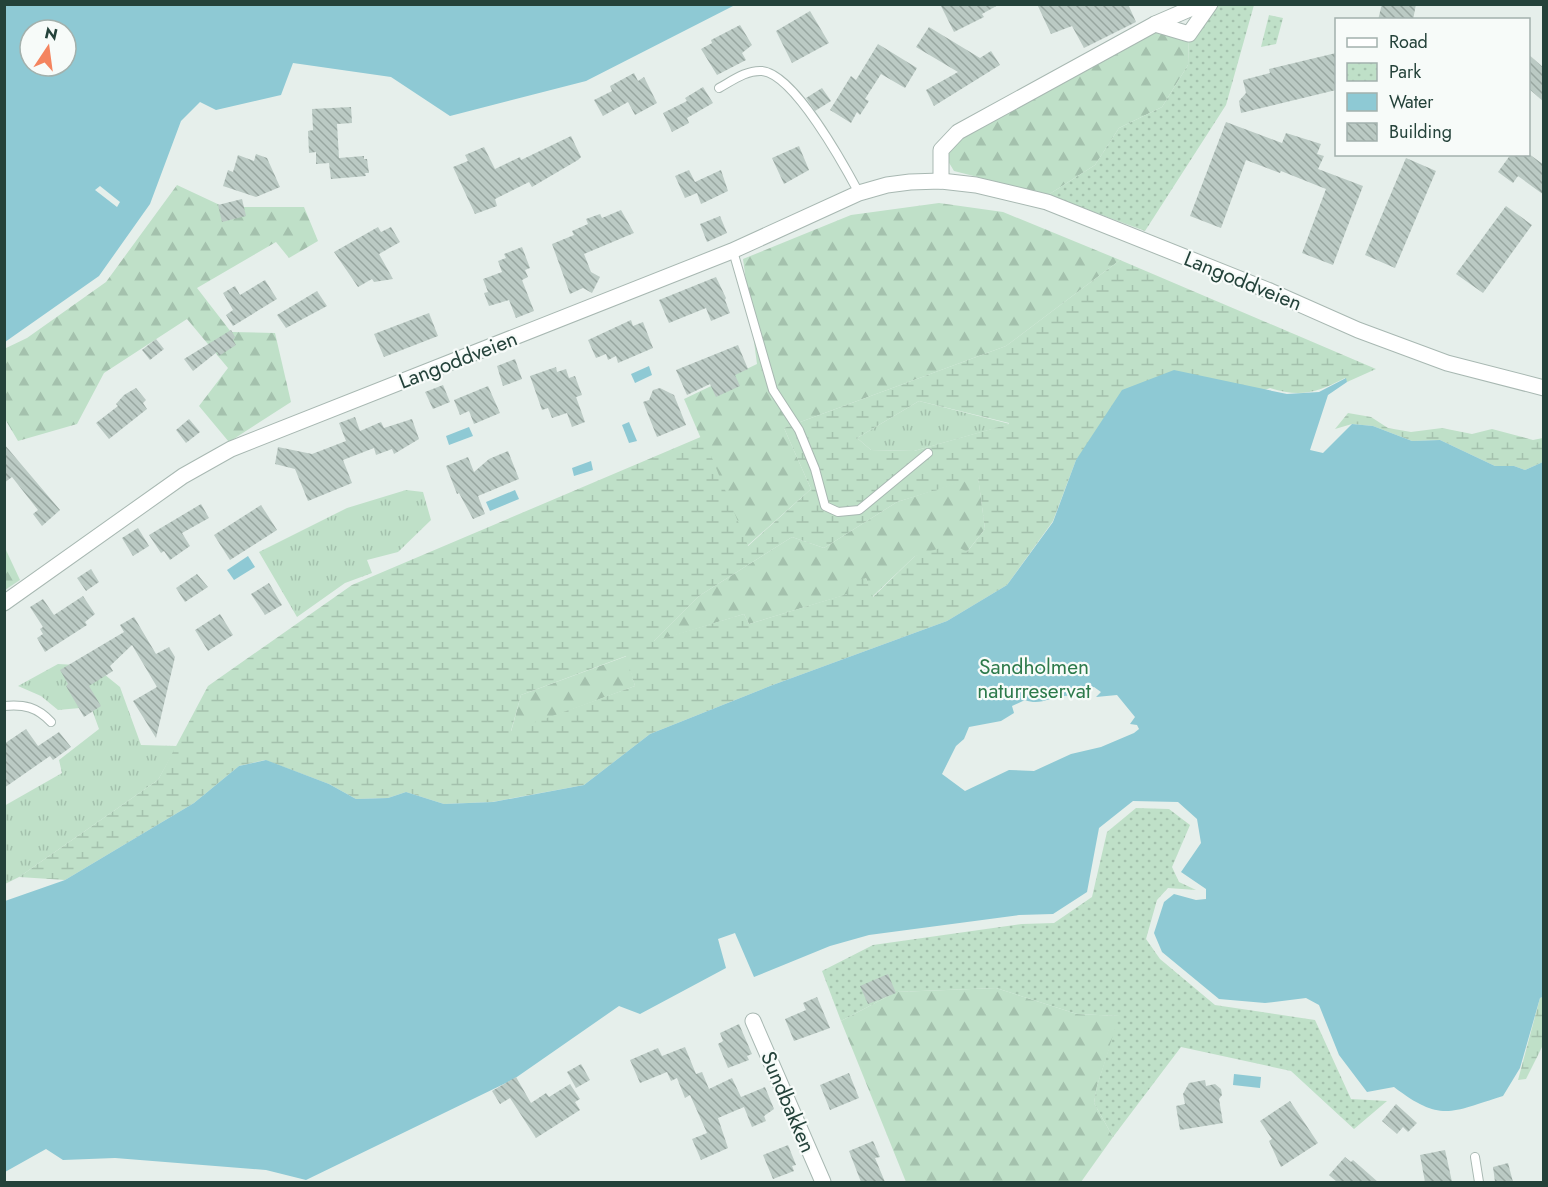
<svg xmlns="http://www.w3.org/2000/svg" width="1548" height="1187" viewBox="0 0 1548 1187" font-family="Jost,sans-serif">
<style>
.grass{fill:url(#grass-tufts)}
.forest{fill:url(#forest-firs)}
.wetland{fill:url(#wetland-marsh);fill-rule:evenodd}
.park{fill:url(#park-dots)}
.water{fill:#8ec9d4;fill-rule:evenodd}
.pier{fill:#e6efeb}
.building{fill:url(#building-back-hatch)}
.lines{fill:none;stroke-linecap:round;stroke-linejoin:round}
.lane-casing{stroke:#a8b8b2;stroke-width:10}
.street-casing{stroke:#a8b8b2;stroke-width:17}
.lane{stroke:#fff;stroke-width:8}
.street{stroke:#fff;stroke-width:15}
.labels{text-anchor:middle;dominant-baseline:central;stroke-width:4.5;stroke-linejoin:round;paint-order:stroke}
.street-label{font-size:21px;fill:#24423a;stroke:#f7fbf9}
.park-label{font-size:21px;fill:#2d7a4b;stroke:#f7fbf9}
</style>
<defs>
<pattern id="grass-tufts" width="24" height="20" patternUnits="userSpaceOnUse" patternTransform="scale(1.5)"><rect width="24" height="20" fill="#bfe0c8"/><path d="M3 7l-1-3M5 7V3M7 7l1-3M15 17l-1-3M17 17v-4M19 17l1-3" fill="none" stroke="#a4c1ad"/></pattern>
<pattern id="forest-firs" width="22" height="20" patternUnits="userSpaceOnUse" patternTransform="scale(1.5)"><rect width="22" height="20" fill="#bfe0c8"/><path d="M5 1l3.5 6h-7zM16 11l3.5 6h-7z" fill="#a4c1ad"/></pattern>
<pattern id="wetland-marsh" width="20" height="14" patternUnits="userSpaceOnUse" patternTransform="scale(1.5)"><rect width="20" height="14" fill="#bfe0c8"/><path d="M1 5h8M5 5V1M11 12h8M15 12V8" fill="none" stroke="#a4c1ad"/></pattern>
<pattern id="park-dots" width="8" height="8" patternUnits="userSpaceOnUse" patternTransform="scale(1.5)"><rect width="8" height="8" fill="#bfe0c8"/><path d="M2 2h.1M6 6h.1" fill="none" stroke="#a4c1ad" stroke-width="1.8" stroke-linecap="round"/></pattern>
<pattern id="building-back-hatch" width="6" height="6" patternUnits="userSpaceOnUse" patternTransform="scale(1.5)"><rect width="6" height="6" fill="#bbcac4"/><path d="M-1 5l2 2M0 0l6 6M5-1l2 2" fill="none" stroke="#98a6a0"/></pattern>
</defs>
<rect width="100%" height="100%" fill="#e6efeb"/>
<g class="grass">
<polygon points="919,401 1010,424 914,451 871,450 857,438"/>
<polygon points="406,490 423,492 431,520 398,552 367,560 372,573 345,583 297,617 259,552 347,508"/>
<polygon points="58,664 94,666 120,687 141,745 177,746 158,780 19,877 5,884 4,806 62,773 59,760 99,729 91,707 58,710 41,696 18,686"/>
</g>
<g class="forest">
<polygon points="1155,24 1189,34 1188,65 1162,107 1119,128 1095,165 1048,195 954,171 945,156 958,132"/>
<polygon points="177,185 224,207 304,207 318,241 289,258 276,242 197,288 231,332 275,333 291,402 229,442 199,406 228,368 187,319 104,373 77,424 18,441 5,419 4,349 27,338 106,282"/>
<polygon points="939,203 1003,212 1120,260 1006,346 784,428 811,489 747,546 684,399 757,364 743,259 851,215"/>
<polygon points="978,476 985,529 966,553 915,556 872,597 866,578 848,594 749,624 744,614 653,642 699,596 792,537 824,548 897,502"/>
<polygon points="5,548 20,580 5,590 4,590"/>
<polygon points="627,656 635,686 511,732 521,695"/>
<polygon points="996,988 1077,1014 1120,1016 1097,1086 1094,1103 1113,1137 1081,1182 906,1182 841,1021 896,992"/>
</g>
<g class="wetland">
<path d="M 1120,260 L 1376,369 L 1347,382 L 1345,378 C 1318,392 1301,398 1270,388 L 1076,460 L 1053,521 L 1007,585 L 947,621 L 770,686 L 650,734 L 584,785 L 492,802 L 444,804 L 406,792 L 388,798 L 356,799 L 329,784 L 265,760 L 239,766 L 194,803 L 65,880 L 19,877 L 158,780 L 208,686 L 352,585 L 703,436 L 748,546 L 811,489 L 784,428 L 1006,346 ZM 919,401 L 1009,423 L 1009,424 L 914,451 L 871,450 L 857,438 ZM 978,477 L 985,529 L 967,552 L 953,544 L 915,556 L 873,597 L 866,578 L 850,582 L 847,594 L 749,624 L 744,614 L 654,641 L 699,596 L 792,537 L 824,548 L 897,502 ZM 626,656 L 635,686 L 511,731 L 521,695 Z"/>
<polygon points="1348,413 1371,417 1388,428 1411,432 1442,428 1472,434 1492,429 1533,440 1543,438 1543,462 1525,470 1514,466 1495,466 1440,440 1412,441 1373,426 1352,424 1335,429"/>
<polygon points="1543,997 1543,1045 1526,1079 1518,1080 1540,998"/>
</g>
<g class="park">
<polygon points="1210,5 1254,5 1226,105 1145,231 1048,195 1095,165 1119,128 1162,107 1188,65 1189,34"/>
<polygon points="1269,15 1283,18 1276,44 1261,47"/>
<polygon points="1136,808 1169,809 1190,825 1172,867 1179,882 1196,890 1168,888 1157,900 1146,939 1160,959 1215,1005 1315,1020 1351,1099 1387,1101 1354,1129 1291,1071 1181,1047 1113,1137 1094,1103 1097,1086 1119,1016 1077,1014 996,988 896,992 841,1021 822,971 873,945 1022,924 1054,923 1092,897 1107,832"/>
</g>
<g class="water">
<path d="M 4,5 L 735,5 L 586,81 L 450,116 L 391,77 L 293,63 L 281,95 L 216,110 L 200,102 L 181,121 L 150,204 L 99,276 L 5,342 ZM 30,30 L 66,30 L 66,66 L 30,66 Z"/>
<polygon points="649,366 652,375 635,383 631,374"/>
<path d="M 1174,370 L 1287,394 L 1319,392 L 1346,378 L 1347,382 L 1328,395 L 1310,450 L 1323,453 L 1352,424 L 1373,426 L 1412,441 L 1440,440 L 1495,466 L 1514,466 L 1525,470 L 1543,462 L 1543,997 L 1540,998 L 1520,1068 L 1503,1096 C 1451,1112 1441,1123 1394,1087 L 1367,1092 L 1339,1055 L 1319,1005 L 1306,998 L 1265,1003 L 1219,999 L 1162,952 L 1154,933 L 1164,902 L 1174,894 L 1196,900 L 1206,899 L 1206,889 L 1181,872 L 1201,843 L 1197,819 L 1178,802 L 1133,801 L 1099,828 L 1087,892 L 1053,914 L 1019,915 L 869,935 L 830,946 L 754,977 L 735,933 L 718,939 L 726,968 L 640,1014 L 619,1006 L 514,1079 L 306,1180 L 266,1170 L 115,1158 L 63,1160 L 46,1149 L 5,1172 L 5,901 L 65,880 L 194,803 L 239,766 L 266,760 L 329,784 L 356,799 L 388,798 L 406,792 L 444,804 L 493,802 L 584,785 L 650,734 L 770,686 L 947,621 L 1007,585 L 1053,522 L 1076,460 L 1122,390 ZM 1094,687 L 1101,692 L 1096,697 L 1117,695 L 1135,717 L 1130,724 L 1137,725 L 1139,729 L 1134,733 L 1101,747 L 1071,754 L 1034,771 L 1009,770 L 965,791 L 942,774 L 956,746 L 964,739 L 969,727 L 1001,721 L 1014,713 L 1012,706 L 1025,700 C 1040,706 1050,697 1064,696 C 1071,695 1078,696 1085,695 L 1080,690 Z"/>
<polygon points="629,422 637,441 629,443 622,425"/>
<polygon points="469,427 473,436 449,445 446,436"/>
<polygon points="591,461 593,470 574,476 572,468"/>
<polygon points="515,490 519,499 490,511 486,502"/>
<polygon points="248,556 255,567 234,580 227,570"/>
<polygon points="1234,1074 1261,1077 1260,1088 1233,1085"/>
</g>
<polygon class="pier" points="100,186 120,202 117,207 95,190"/>
<g class="building">
<polygon points="940,4 1000,4 982,14 984,17 954,32"/>
<polygon points="1037,4 1128,4 1136,22 1084,48 1072,26 1051,34"/>
<polygon points="1382,4 1416,4 1413,20 1378,20"/>
<polygon points="810,11 829,43 792,63 776,31"/>
<polygon points="740,25 752,45 742,53 746,60 717,75 701,49 712,43 711,40"/>
<polygon points="929,27 980,58 991,51 1000,65 934,106 926,90 958,72 916,47"/>
<polygon points="878,44 917,68 905,88 881,74 865,99 869,101 860,115 857,112 851,123 830,110 851,76 856,80"/>
<polygon points="1336,53 1336,90 1241,113 1239,101 1246,93 1243,80 1270,73 1269,69"/>
<polygon points="1528,54 1544,68 1544,102 1528,88"/>
<polygon points="634,73 638,81 644,77 657,103 635,115 628,102 603,116 594,100 612,91 610,86"/>
<polygon points="703,87 713,103 687,118 689,123 672,132 663,113 687,101 685,98"/>
<polygon points="822,88 831,101 815,111 806,98"/>
<polygon points="351,107 352,123 337,124 339,158 364,156 364,159 367,159 369,173 365,173 366,176 331,179 329,163 316,164 316,152 309,153 308,131 313,130 312,109"/>
<polygon points="1226,122 1282,143 1286,133 1321,144 1317,154 1324,156 1318,169 1363,186 1333,265 1302,253 1326,189 1281,171 1280,173 1246,160 1221,228 1190,216"/>
<polygon points="571,136 581,157 578,160 532,187 529,182 495,199 497,206 475,214 453,167 468,161 465,155 484,147 495,169 520,157 521,160"/>
<polygon points="799,146 809,170 784,184 772,158"/>
<polygon points="256,154 267,158 280,187 256,197 223,186 228,170 233,172 238,155 254,161"/>
<polygon points="1511,154 1529,154 1544,165 1544,195 1518,176 1513,183 1498,172"/>
<polygon points="1406,158 1436,171 1395,268 1365,255"/>
<polygon points="689,170 695,182 721,170 728,191 701,204 697,193 685,198 675,176"/>
<polygon points="242,199 246,216 222,222 218,205"/>
<polygon points="1506,206 1532,225 1483,293 1456,274"/>
<polygon points="621,210 634,233 584,254 591,272 600,277 592,293 583,288 570,294 552,244 574,235 572,231 588,224 586,219 600,214 602,218"/>
<polygon points="720,216 727,233 707,242 700,224"/>
<polygon points="378,227 381,232 391,227 400,242 379,254 393,279 374,282 372,279 358,287 334,252"/>
<polygon points="522,247 530,268 525,270 528,277 522,280 534,311 516,318 509,300 489,306 484,293 488,292 483,279 502,272 498,261 506,258 504,254"/>
<polygon points="716,277 726,298 725,300 730,313 711,321 706,308 669,323 659,300"/>
<polygon points="265,280 277,299 233,326 226,315 233,310 223,293 235,286 240,295"/>
<polygon points="317,291 327,306 286,328 277,315"/>
<polygon points="429,313 438,336 384,357 374,334"/>
<polygon points="631,320 633,326 643,322 653,348 618,363 616,356 608,360 606,354 596,358 588,340"/>
<polygon points="231,330 235,337 233,340 236,345 219,356 217,352 193,371 184,359"/>
<polygon points="156,339 164,349 150,360 142,350"/>
<polygon points="738,345 748,369 735,375 740,386 716,397 710,384 687,395 676,370"/>
<polygon points="515,359 522,379 503,386 497,366"/>
<polygon points="556,367 557,372 566,369 569,378 575,376 582,395 576,397 585,422 572,427 567,413 552,418 548,408 542,410 530,376"/>
<polygon points="443,385 450,402 433,409 425,392"/>
<polygon points="488,386 500,413 474,424 469,411 460,415 454,400"/>
<polygon points="136,388 146,400 143,403 147,409 109,439 96,423 118,406 116,404 124,395"/>
<polygon points="660,388 674,395 686,425 657,437 643,402 649,400 653,390"/>
<polygon points="355,417 360,431 381,422 384,428 412,419 419,439 394,454 392,449 376,455 374,448 343,460 352,483 308,501 295,469 275,464 278,447 312,454 346,441 339,423"/>
<polygon points="189,419 200,432 186,443 176,430"/>
<polygon points="4,444 60,510 42,526 33,514 38,510 12,477 4,483"/>
<polygon points="508,451 519,479 478,496 485,514 473,519 459,493 457,494 446,466 468,457 474,472 489,459"/>
<polygon points="201,504 209,518 182,533 190,546 170,560 164,551 161,553 149,535"/>
<polygon points="261,505 277,530 230,560 214,535"/>
<polygon points="138,528 149,546 133,556 122,538"/>
<polygon points="91,569 99,582 86,591 77,578"/>
<polygon points="197,574 208,587 185,602 176,588"/>
<polygon points="269,583 282,605 265,615 251,594"/>
<polygon points="83,596 95,614 85,622 87,625 45,652 37,638 43,634 40,629 43,627 30,607 43,599 54,615"/>
<polygon points="220,614 233,635 208,651 195,630"/>
<polygon points="134,617 156,654 169,647 175,657 156,738 133,701 157,687 132,645 110,666 113,671 89,686 101,706 84,717 66,686 68,684 60,670 124,632 120,625"/>
<polygon points="26,729 38,746 59,732 71,747 53,760 50,756 4,788 4,744"/>
<polygon points="888,974 896,993 868,1004 860,986"/>
<polygon points="817,997 830,1028 794,1041 785,1019 806,1010 803,1003"/>
<polygon points="739,1024 752,1054 747,1056 749,1060 728,1068 718,1044 723,1041 720,1033"/>
<polygon points="685,1047 696,1074 702,1072 709,1089 732,1078 741,1097 765,1087 774,1109 764,1116 766,1121 752,1127 744,1107 718,1118 728,1148 701,1160 692,1139 707,1133 690,1095 685,1098 677,1078 671,1081 667,1072 640,1083 630,1060 658,1048 662,1056"/>
<polygon points="581,1064 590,1080 576,1088 567,1072"/>
<polygon points="849,1073 859,1098 830,1110 820,1085"/>
<polygon points="516,1077 531,1103 546,1093 549,1097 570,1084 580,1099 575,1102 580,1110 536,1138 510,1098 500,1104 492,1091"/>
<polygon points="1205,1080 1206,1086 1215,1084 1221,1089 1222,1095 1219,1099 1223,1123 1180,1130 1176,1106 1185,1104 1183,1094 1189,1083"/>
<polygon points="1290,1101 1318,1143 1281,1167 1269,1141 1272,1139 1260,1121"/>
<polygon points="1396,1104 1417,1123 1408,1132 1403,1127 1397,1134 1382,1121"/>
<polygon points="873,1141 880,1157 875,1158 885,1182 861,1182 849,1151"/>
<polygon points="788,1145 796,1165 792,1166 794,1171 773,1179 763,1155"/>
<polygon points="1445,1150 1452,1182 1425,1182 1420,1155"/>
<polygon points="1345,1157 1351,1162 1353,1160 1378,1182 1337,1182 1329,1175"/>
<polygon points="1508,1163 1513,1182 1495,1182 1493,1167"/>
</g>
<g class="lines">
<defs>
<g id="lane">
<path d="M 719,88 C 732,81 746,70 762,71 C 794,74 844,165 859,193"/>
<polyline points="733,251 773,390 799,430 815,469 825,506 838,512 859,510 928,453"/>
<path d="M 4,706 C 24,704 37,707 51,722"/>
<polyline points="1475,1157 1479,1182"/>
</g>
<g id="street">
<polyline points="1155,24 1189,34 1210,4"/>
<polyline points="941,181 941,150 958,132 1155,24 1201,4"/>
<polyline points="4,603 183,476 231,449 732,251 859,193 887,185 910,182 941,181 976,185 1047,202 1270,291 1358,330 1447,363 1544,388"/>
<polyline points="753,1021 823,1182"/>
</g>
</defs>
<use href="#lane" class="lane-casing"/>
<use href="#street" class="street-casing"/>
<use href="#lane" class="lane"/>
<use href="#street" class="street"/>
</g>
<g class="labels">
<g class="street-label">
<text transform="translate(1243 281) rotate(22)">Langoddveien</text>
<text transform="translate(458 360) rotate(-21)">Langoddveien</text>
<text transform="translate(788 1102) rotate(67)">Sundbakken</text>
</g>
<g class="park-label">
<text x="1034" y="667">Sandholmen<tspan x="1034" dy="24">naturreservat</tspan></text>
</g>
</g>
<rect width="1548" height="1187" fill="none" stroke="#24423a" stroke-width="12"/>
<rect x="1335" y="18" width="195" height="138" fill="#f7fbf9" stroke="#a3b1ad" stroke-width="1.5"/>
<rect x="1347" y="38" width="30" height="9" fill="#ffffff" stroke="#a3b1ad" stroke-width="1.5"/>
<text x="1389" y="48" font-size="18" fill="#24423a">Road</text>
<rect x="1347" y="63" width="30" height="18" fill="url(#park-dots)" stroke="#a3b1ad" stroke-width="1.5"/>
<text x="1389" y="78" font-size="18" fill="#24423a">Park</text>
<rect x="1347" y="93" width="30" height="18" fill="#8ec9d4" stroke="#a3b1ad" stroke-width="1.5"/>
<text x="1389" y="108" font-size="18" fill="#24423a">Water</text>
<rect x="1347" y="123" width="30" height="18" fill="url(#building-back-hatch)" stroke="#a3b1ad" stroke-width="1.5"/>
<text x="1389" y="138" font-size="18" fill="#24423a">Building</text>
<g transform="translate(48 48) rotate(13)"><circle r="28" fill="#f7fbf9" stroke="#a3b1ad" stroke-width="1.5"/>
<path d="M0-4.5L10 22L0 15L-10 22Z" fill="#f4845f"/>
<text y="-9" font-size="16" font-weight="bold" text-anchor="middle" fill="#24423a">N</text>
</g>
</svg>
